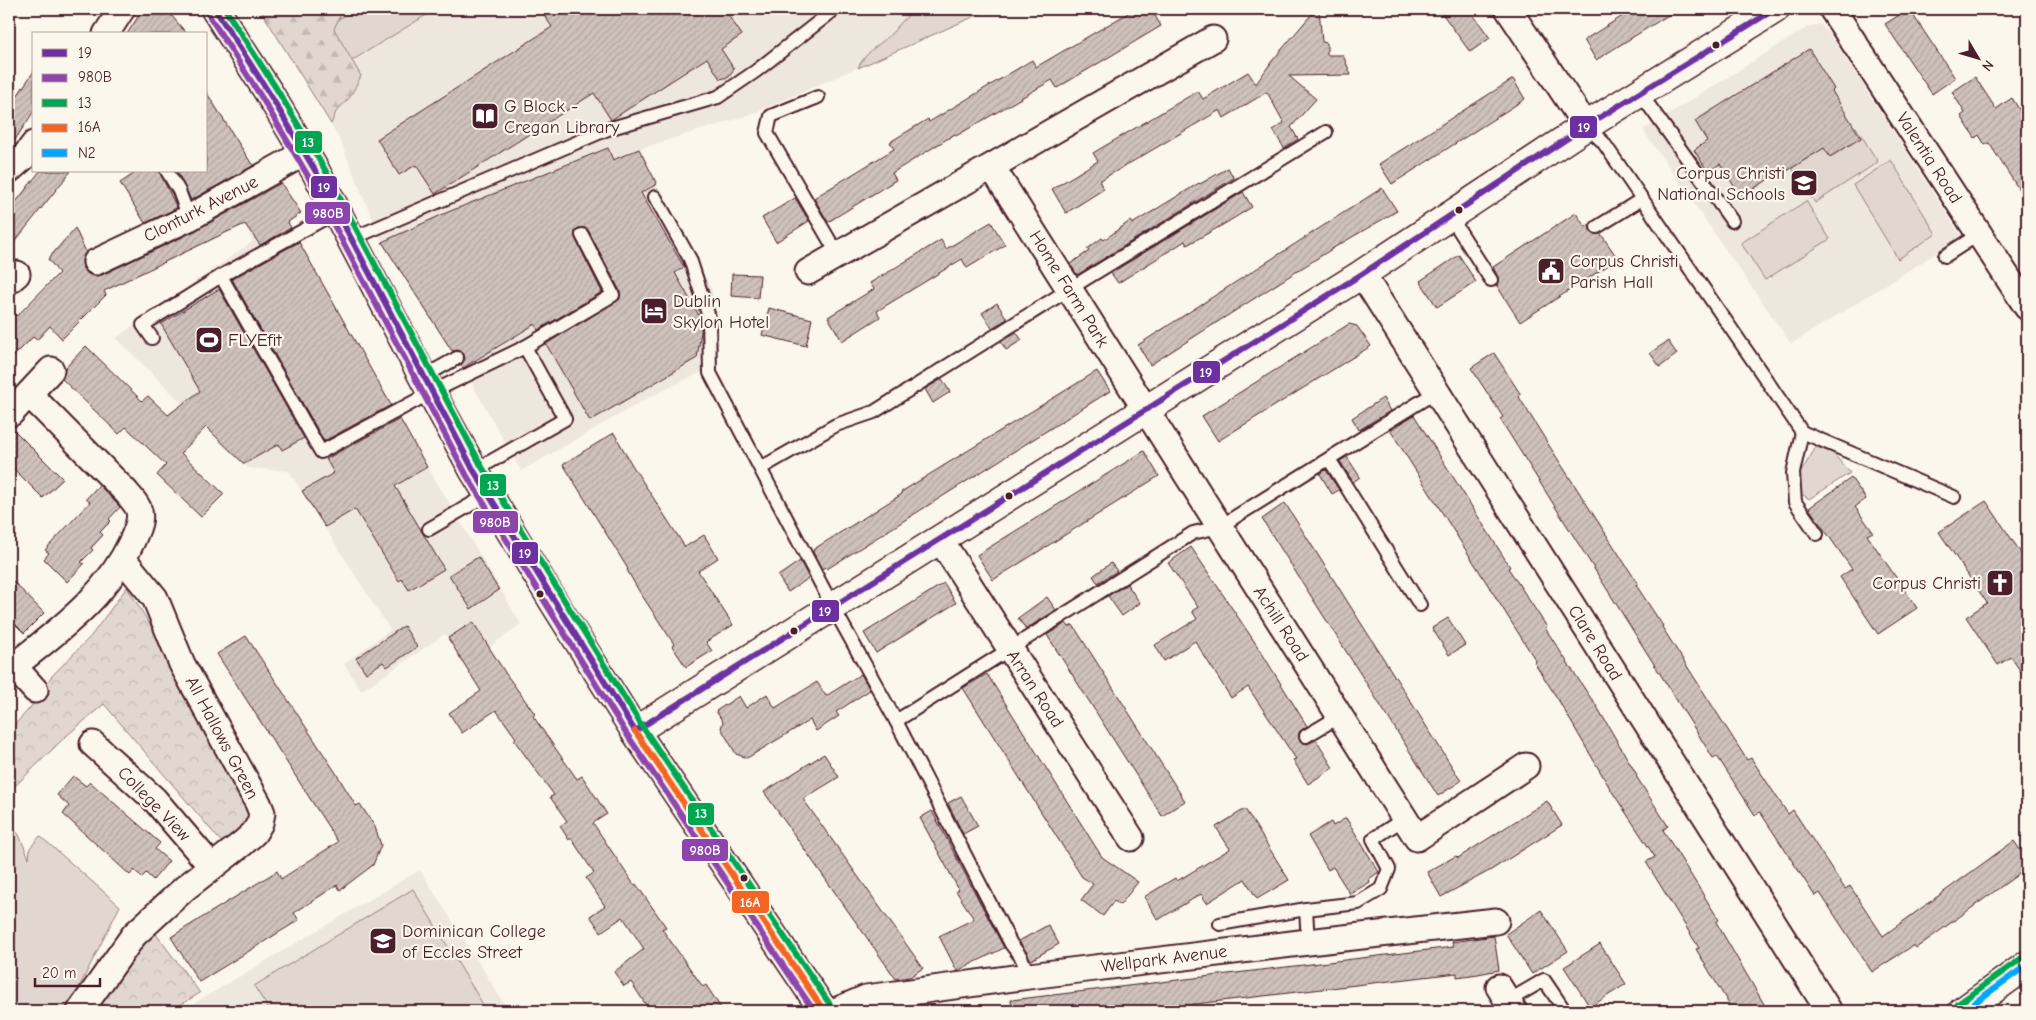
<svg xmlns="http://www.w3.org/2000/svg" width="2036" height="1020" viewBox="0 0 2036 1020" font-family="'Comic Neue',sans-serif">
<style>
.built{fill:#eee7de}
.green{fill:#e2d7d0;stroke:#967b7e}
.forest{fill:url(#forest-firs);stroke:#967b7e}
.park{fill:url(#park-crowns);stroke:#967b7e}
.building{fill:url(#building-hatch);stroke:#4a1f2b}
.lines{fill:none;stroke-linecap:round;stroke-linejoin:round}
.lane-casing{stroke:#4a1f2b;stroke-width:16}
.street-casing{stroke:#4a1f2b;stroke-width:29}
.secondary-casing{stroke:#4a1f2b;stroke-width:31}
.lane{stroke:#fbf7ec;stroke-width:12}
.street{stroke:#fbf7ec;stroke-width:25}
.secondary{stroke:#fbf7ec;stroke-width:28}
.bus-1-casing{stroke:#fbf7ec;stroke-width:10}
.bus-2-casing{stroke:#fbf7ec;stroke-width:10}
.bus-3-casing{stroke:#fbf7ec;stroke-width:10}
.bus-4-casing{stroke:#fbf7ec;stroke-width:10}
.bus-5-casing{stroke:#fbf7ec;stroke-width:10}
.bus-1{stroke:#6c30a1;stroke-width:6}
.bus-2{stroke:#8e44ad;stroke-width:6}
.bus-3{stroke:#00a651;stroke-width:6}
.bus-4{stroke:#f26522;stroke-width:6}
.bus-5{stroke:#00a6ff;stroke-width:6}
.bus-dot{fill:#4a1f2b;stroke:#fbf7ec;stroke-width:2}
.labels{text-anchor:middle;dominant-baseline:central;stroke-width:4.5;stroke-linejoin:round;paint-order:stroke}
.poi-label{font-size:18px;fill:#4a1f2b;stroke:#fbf7ec;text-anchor:start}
.street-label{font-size:18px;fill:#4a1f2b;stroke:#fbf7ec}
.line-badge{stroke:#fbf7ec;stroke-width:2}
.badge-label{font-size:14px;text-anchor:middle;font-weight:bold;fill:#fff}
</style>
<defs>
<pattern id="forest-firs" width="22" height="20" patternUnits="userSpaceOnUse" patternTransform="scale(1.25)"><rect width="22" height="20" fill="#e2d7d0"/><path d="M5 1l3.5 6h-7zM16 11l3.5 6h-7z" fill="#c3b8b3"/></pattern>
<pattern id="park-crowns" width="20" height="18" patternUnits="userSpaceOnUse" patternTransform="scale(1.25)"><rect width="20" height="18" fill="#e2d7d0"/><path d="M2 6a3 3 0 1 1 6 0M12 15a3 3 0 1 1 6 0" fill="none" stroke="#c3b8b3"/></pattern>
<pattern id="building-hatch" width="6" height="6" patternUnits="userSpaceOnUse" patternTransform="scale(1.25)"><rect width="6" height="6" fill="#cfc2bc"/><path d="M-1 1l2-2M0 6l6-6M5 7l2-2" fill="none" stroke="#b3a6a2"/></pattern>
</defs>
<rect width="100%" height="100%" fill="#fbf7ec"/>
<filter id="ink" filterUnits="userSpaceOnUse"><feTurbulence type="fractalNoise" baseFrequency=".02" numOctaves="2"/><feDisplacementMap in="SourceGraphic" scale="10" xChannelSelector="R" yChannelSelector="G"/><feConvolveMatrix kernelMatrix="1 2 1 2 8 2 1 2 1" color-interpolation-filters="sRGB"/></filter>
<g filter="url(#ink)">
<g class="built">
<polygon points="260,9 991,9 752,114 639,149 613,160 608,148 448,212 382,242 340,140"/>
<polygon points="1820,24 1831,36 1962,237 1791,344 1643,130 1808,27"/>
<polygon points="206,88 297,238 391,405 521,624 466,664 445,634 361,691 344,664 390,630 289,471 248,468 116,338 253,241 228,197 197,213 173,171 206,171"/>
<polygon points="657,185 712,290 719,344 712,367 648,398 521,471 463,368 565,233"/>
<polygon points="420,870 509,1011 181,1011"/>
</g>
<g class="green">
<polygon points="355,9 436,9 348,63 326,27"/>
<path d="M 915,9 L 991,9 L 858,68 C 865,53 876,47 888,37 C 897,28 905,17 915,9 Z"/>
<polygon points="1856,127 1878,162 1815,203 1792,168"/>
<polygon points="1891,160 1936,234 1898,259 1853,185"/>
<polygon points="1806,201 1830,239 1765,280 1741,243"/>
<polygon points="1816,447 1833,453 1850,473 1809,499 1797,491 1799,475"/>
<polygon points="9,822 19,835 29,858 30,848 40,836 120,906 67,1011 9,1011"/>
<polygon points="413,889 487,1011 270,1011 254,986"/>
</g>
<polygon class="forest" points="260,9 343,9 334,29 361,76 350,97 336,112 331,124"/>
<g class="park">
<polygon points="127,587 163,646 247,804 250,824 224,845 104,704 64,738 9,792 9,731 30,708 51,677 91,636"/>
<polygon points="153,930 200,993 170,1011 96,1011 118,973"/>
</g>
<g class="building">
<polygon points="143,9 166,9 187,34 127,34"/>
<polygon points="540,9 724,9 742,35 721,49 734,69 729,77 720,79 707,58 611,120 594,93 435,194 416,165 399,175 377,139 552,27"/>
<polygon points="1135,9 1151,9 1161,26 1057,88 1052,80 956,136 955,134 892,173 896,180 828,222 814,198 894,149 890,142 928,119 929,122 1032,60 1036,67"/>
<polygon points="1316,9 1319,9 1322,42 1327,43 1327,55 1343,55 1351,75 1289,76 1316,99 1291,127 1298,139 1284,148 1273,130 1284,123 1267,92 1224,118 1220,110 1142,156 1099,181 1104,189 1066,213 1052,189 1098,161 1093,153 1198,91 1203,99 1248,72 1256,84 1272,61"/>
<polygon points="1439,9 1469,9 1490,38 1470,52"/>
<polygon points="1634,9 1678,9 1596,60 1584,40"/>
<polygon points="1909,9 1955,78 1932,94 1885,24"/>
<polygon points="1809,49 1834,89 1832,91 1861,138 1830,157 1824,148 1779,176 1778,173 1741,197 1720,164 1708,172 1694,150 1707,141 1695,121"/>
<polygon points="34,71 34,111 9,149 9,108"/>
<polygon points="1975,77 1996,109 2012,98 2027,122 2027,202 1989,143 1985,145 1979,135 1975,138 1961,116 1965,113 1952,92"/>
<polygon points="1513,79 1525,99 1392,184 1379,164"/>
<polygon points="206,92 253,166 191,200 177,171 206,171"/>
<polygon points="608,148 613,160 639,149 657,184 641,193 684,267 675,273 701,319 701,332 697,358 590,421 546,344 620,299 620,291 587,228 578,228 575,231 575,238 602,292 538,330 535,324 463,368 461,365 465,359 464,354 458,350 452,351 382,242 448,212"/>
<polygon points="1228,168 1234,178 1077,275 1070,264 1089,251 1087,249 1102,238 1104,240 1130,221 1132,224 1199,183 1200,184"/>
<polygon points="40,171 71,171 9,249 9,211"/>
<polygon points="138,171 159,171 177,208 145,223 120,183"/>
<polygon points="281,183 301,213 288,222 291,228 260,245 245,224 225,233 104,291 106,295 62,339 50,326 37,340 33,337 9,361 9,308 17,316 59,273 48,259 75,228 86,252 82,260 83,269 88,274 94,276 102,275 195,231"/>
<polygon points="1382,188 1397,211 1335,247 1150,365 1138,345"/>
<polygon points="1243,192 1252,207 1226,223 1187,245 1185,241 1118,283 1111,273"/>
<polygon points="795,198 809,221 776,242 762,218"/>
<polygon points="1576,213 1585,227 1590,224 1590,231 1593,234 1601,234 1618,259 1520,322 1497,286 1499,279 1493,267"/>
<polygon points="991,222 1005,245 967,268 962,259 877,311 880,317 842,341 828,317 874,289 870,283 941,240 946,249"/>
<polygon points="299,242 391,405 324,441 232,279"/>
<polygon points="1459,255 1476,282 1437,307 1420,281"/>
<polygon points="732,274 760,275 758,298 731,296"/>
<polygon points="219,289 304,438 282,450 279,444 244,464 206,427 181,453 224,494 201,517 157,475 166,465 126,427 119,434 62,379 65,368 86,346 142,401 148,396 168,415 200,391 161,324"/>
<polygon points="997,303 1007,319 992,328 982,313"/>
<polygon points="769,308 812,319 806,346 762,335"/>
<polygon points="1349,324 1357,326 1371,346 1218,441 1202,416"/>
<polygon points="1016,332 1022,340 1006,350 1001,342"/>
<polygon points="1668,341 1677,354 1660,367 1650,353"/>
<polygon points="1494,353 1521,395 1519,397 1550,447 1638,584 1636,585 1663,626 1662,627 1747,760 1751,758 1788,814 1793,810 1845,889 1850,886 1883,936 2014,841 2027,860 2027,868 1916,948 1914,945 1872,972 1820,893 1815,896 1760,812 1755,815 1717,756 1713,758 1500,419 1503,417 1471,368"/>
<polygon points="1097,371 1110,391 827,569 825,567 822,569 813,552 814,549 902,494 901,492"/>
<polygon points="942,379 950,392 933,403 925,389"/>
<polygon points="1383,398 1390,411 1359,430 1352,418"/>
<polygon points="1414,415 1510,567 1508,568 1547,627 1545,628 1592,700 1593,700 1637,775 1636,776 1668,826 1663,830 1719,920 1716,922 1768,1011 1733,1011 1696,949 1699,948 1646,862 1655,857 1611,790 1559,701 1534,662 1536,661 1390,430"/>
<polygon points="400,419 427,467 395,486 444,569 409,590 402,579 399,581 355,509 325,527 302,491 334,473 326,459"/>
<polygon points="9,427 11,427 63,479 43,498 9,464"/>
<polygon points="614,433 632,465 685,547 704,535 718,558 698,571 733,625 706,642 712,651 686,667 672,646 674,644 639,591 627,570 628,569 563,464"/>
<polygon points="1144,451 1159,476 993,580 977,555"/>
<polygon points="1347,457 1360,477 1353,482 1340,461"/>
<polygon points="1326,470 1339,490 1332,494 1320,474"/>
<polygon points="1851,478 1866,499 1855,507 1873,532 1867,535 1917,608 1878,634 1840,577 1852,569 1809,508"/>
<polygon points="99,485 120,507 109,519 111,521 100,532 103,535 91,548 93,550 81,562 84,564 67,582 44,559 49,553 45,550 90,502 86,499"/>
<polygon points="1986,501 2027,562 2027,681 2011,657 1998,665 1966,617 1987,603 1939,532"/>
<polygon points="1285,503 1461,781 1438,796 1262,519"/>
<polygon points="1191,547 1260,650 1307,726 1299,732 1299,740 1307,744 1316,740 1333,768 1308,784 1293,760 1296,759 1248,687 1231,698 1195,641 1164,661 1155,645 1197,619 1192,611 1198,607 1168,563"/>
<polygon points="478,557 499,590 471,609 449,575"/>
<polygon points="800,561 809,578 788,592 778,576"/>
<polygon points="1111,563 1117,571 1098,583 1093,576"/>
<polygon points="9,577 44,613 24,633 9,618"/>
<polygon points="944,583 956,603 876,653 864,633"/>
<polygon points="1127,584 1140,603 1122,616 1108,596"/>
<polygon points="1047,597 1056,610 1026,629 1018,618"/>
<polygon points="1448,618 1465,645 1449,655 1432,628"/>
<polygon points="473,622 506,674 535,714 533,716 553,745 577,779 582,776 607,814 593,823 634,885 636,884 666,927 662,929 703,987 706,985 723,1011 650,1011 631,982 624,986 614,972 644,949 623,917 601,932 590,916 605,906 586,878 594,873 571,838 569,840 560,826 567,821 550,797 554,795 514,740 516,738 496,710 462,733 449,713 481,691 448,638"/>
<polygon points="1066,623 1069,627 1073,625 1185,801 1162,816 1047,635"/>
<polygon points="404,626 417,647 387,667 383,662 366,673 356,658"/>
<polygon points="246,636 336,773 356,806 360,804 375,827 381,845 373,865 340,890 337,885 294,913 299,920 199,982 171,937 277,871 281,879 338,842 217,654"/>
<polygon points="861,674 870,690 836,712 839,716 816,731 810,720 747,758 736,754 721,728 723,722 716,711 739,696 746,708 767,694 775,708 817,682 826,696"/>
<polygon points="987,674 1102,857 1138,882 1120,905 1114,901 1103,916 1081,900 1093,884 1082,877 963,688"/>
<polygon points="824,754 839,777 803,799 923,968 910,977 896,979 764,792"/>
<polygon points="73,776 86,786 90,782 160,843 155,849 169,861 153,880 146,873 142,877 134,870 130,875 63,814 69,806 57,795"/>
<polygon points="961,796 978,826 963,834 948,803"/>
<polygon points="1547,801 1562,825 1491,870 1441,897 1427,872 1456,856 1458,858"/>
<polygon points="1245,809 1289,880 1257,899 1245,879 1207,903 1201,894 1158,920 1144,897 1175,878 1177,881 1230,849 1216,827"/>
<polygon points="932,811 1004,948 957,971 939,936 974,919 956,891 959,890 920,818"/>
<polygon points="1346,818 1379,872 1369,879 1370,882 1350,894 1333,867 1328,870 1308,836 1331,822 1333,826"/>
<polygon points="1541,910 1568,951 1532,974 1506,934"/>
<polygon points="1048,925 1059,944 1031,960 1019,941"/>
<polygon points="1494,936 1499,970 1478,974 1457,977 1457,973 1137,1011 1012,1011 1011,1000 1453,947 1452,942"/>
<polygon points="1600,944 1626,984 1590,1007 1564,967"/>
</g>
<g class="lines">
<defs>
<g id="lane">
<polyline points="1640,93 1732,221"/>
<polyline points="818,97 771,116 767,133 838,255"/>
<polyline points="1586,126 1603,142 1802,432 1954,497"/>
<polyline points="167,171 179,191 189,218"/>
<polyline points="655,197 690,259 709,317 710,373 833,607 896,721 1011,944 1021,957 1029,976"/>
<polyline points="338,211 221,276 321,452 432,392 525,347 565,419 474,471"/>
<polyline points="1450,216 1491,280"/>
<polyline points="1597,227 1642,199"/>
<polyline points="351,239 608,129 718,97 756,71 835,9"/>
<polyline points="1945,256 1979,234"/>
<polyline points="152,338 143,325 221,276"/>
<polyline points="525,347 613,295 582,235"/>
<polyline points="423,377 457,358"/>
<polyline points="1802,432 1793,473 1795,502 1817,534"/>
<polyline points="1329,459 1420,605"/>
<polyline points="761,468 836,425 874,412 1087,278 1326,132"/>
<polyline points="429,529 489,494"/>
<polyline points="896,721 1193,533 1219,527 1436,392"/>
<polyline points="1306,736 1340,716"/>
<polyline points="1220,924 1306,909"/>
<polyline points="1308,942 1306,909 1358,903 1381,889 1389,869 1373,839 1405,818"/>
<polyline points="1508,1001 1544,980 1565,1011"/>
</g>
<g id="street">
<polyline points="1508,9 1586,126"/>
<polyline points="1832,9 2027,307"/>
<polyline points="106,34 122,9"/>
<polyline points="992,167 1417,838 1526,766"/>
<polyline points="9,170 24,157 34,144"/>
<polyline points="96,262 189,218 304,153"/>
<polyline points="808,272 1213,39"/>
<polyline points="1362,274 1829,1011"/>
<polyline points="9,281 17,274"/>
<polyline points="11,413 51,370"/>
<polyline points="940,539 1131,838"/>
<polyline points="9,661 35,690"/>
<path d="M 14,666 C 60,629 106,597 132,541 C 136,531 143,519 138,508 C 135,502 130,497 126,492 L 29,394"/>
<polyline points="93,744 154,799 212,867"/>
<polyline points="1499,987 1514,1011"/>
<polyline points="80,1011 134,935 185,888 243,843 254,833 260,823 262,813 258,803 182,664 155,598 123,559"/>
<polyline points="835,1011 866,998 1029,976 1308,942 1496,921"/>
</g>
<g id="secondary">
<polyline points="215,9 269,93 316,172 423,377 474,471 555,604 635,731 824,1011"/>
<polyline points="635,731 1362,274 1586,126 1775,9"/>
<polyline points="1963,1011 2027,965"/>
</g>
</defs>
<use href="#lane" class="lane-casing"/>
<use href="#street" class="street-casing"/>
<use href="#secondary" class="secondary-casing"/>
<use href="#lane" class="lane"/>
<use href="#street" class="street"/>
<use href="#secondary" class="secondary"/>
<defs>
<g id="bus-1">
<polyline points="215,9 269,93 316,172 474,471 635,731"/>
<polyline points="635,731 1362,274 1586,126 1775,9"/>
</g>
<polyline id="bus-2" points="208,14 262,98 308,176 467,476 628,736 814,1011"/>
<g id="bus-3">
<polyline points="225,9 276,88 324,168 482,467 642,726 831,1006"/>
<polyline points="1958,1004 2022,958"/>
</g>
<polyline id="bus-4" points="635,731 824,1011"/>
<polyline id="bus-5" points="1963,1011 2027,965"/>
</defs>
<use href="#bus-1" class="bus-1-casing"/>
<use href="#bus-2" class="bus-2-casing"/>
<use href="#bus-3" class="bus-3-casing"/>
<use href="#bus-4" class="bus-4-casing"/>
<use href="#bus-5" class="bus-5-casing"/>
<use href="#bus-1" class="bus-1"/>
<use href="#bus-2" class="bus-2"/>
<use href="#bus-3" class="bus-3"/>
<use href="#bus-4" class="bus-4"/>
<use href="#bus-5" class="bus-5"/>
</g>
</g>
<defs>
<symbol id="library-square" viewBox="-11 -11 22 22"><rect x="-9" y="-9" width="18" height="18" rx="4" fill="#4a1f2b" stroke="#fbf7ec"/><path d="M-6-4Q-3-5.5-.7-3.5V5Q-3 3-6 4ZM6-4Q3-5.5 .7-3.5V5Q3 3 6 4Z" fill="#fff"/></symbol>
<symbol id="school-square" viewBox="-11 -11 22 22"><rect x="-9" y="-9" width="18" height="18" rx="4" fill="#4a1f2b" stroke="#fbf7ec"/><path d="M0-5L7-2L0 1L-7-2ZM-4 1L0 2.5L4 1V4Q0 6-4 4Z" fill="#fff"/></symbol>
<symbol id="civic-square" viewBox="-11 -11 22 22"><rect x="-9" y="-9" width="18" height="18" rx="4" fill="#4a1f2b" stroke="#fbf7ec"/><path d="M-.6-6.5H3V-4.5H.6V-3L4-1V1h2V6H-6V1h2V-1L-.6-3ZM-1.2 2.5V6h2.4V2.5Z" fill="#fff"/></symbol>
<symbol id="hotel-square" viewBox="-11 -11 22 22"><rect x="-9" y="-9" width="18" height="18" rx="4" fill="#4a1f2b" stroke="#fbf7ec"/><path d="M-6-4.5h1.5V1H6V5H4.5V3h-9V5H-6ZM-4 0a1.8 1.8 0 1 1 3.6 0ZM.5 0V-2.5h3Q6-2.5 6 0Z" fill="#fff"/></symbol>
<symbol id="stadium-square" viewBox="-11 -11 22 22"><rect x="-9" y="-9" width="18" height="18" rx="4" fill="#4a1f2b" stroke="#fbf7ec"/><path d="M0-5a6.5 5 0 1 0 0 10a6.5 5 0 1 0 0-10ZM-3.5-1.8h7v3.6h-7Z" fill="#fff"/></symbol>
<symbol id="church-square" viewBox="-11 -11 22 22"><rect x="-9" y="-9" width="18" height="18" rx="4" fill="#4a1f2b" stroke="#fbf7ec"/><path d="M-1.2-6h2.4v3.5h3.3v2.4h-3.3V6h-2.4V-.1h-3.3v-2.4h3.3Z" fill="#fff"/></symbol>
</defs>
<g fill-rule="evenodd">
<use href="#library-square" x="469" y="100" width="32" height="32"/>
<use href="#school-square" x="1788" y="167" width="32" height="32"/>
<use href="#civic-square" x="1535" y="255" width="32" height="32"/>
<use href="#hotel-square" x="638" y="295" width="32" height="32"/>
<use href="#stadium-square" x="193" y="324" width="32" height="32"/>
<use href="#church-square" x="1984" y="567" width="32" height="32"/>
<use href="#school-square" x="367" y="925" width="32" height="32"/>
</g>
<g class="bus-dot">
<circle cx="1716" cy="45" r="4.5"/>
<circle cx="1459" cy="210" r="4.5"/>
<circle cx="1009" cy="496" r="4.5"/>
<circle cx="540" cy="594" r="4.5"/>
<circle cx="794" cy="631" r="4.5"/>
<circle cx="744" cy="878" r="4.5"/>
</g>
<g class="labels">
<g class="poi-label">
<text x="504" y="106">G Block -<tspan x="504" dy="21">Cregan Library</tspan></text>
<text x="1785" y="173" text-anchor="end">Corpus Christi<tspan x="1785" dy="21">National Schools</tspan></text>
<text x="1570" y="261">Corpus Christi<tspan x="1570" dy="21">Parish Hall</tspan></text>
<text x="673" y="301">Dublin<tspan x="673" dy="21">Skylon Hotel</tspan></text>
<text x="228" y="340">FLYEfit</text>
<text x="1981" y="583" text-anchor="end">Corpus Christi</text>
<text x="402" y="931">Dominican College<tspan x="402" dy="21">of Eccles Street</tspan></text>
</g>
<g class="street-label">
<text transform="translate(1929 158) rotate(57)">Valentia Road</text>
<text transform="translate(201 209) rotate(-27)">Clonturk Avenue</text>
<text transform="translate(1069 289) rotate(58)">Home Farm Park</text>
<text transform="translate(1281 624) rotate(57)">Achill Road</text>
<text transform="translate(1595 643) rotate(58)">Clare Road</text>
<text transform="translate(1035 689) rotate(57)">Arran Road</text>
<text transform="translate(222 738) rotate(62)">All Hallows Green</text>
<text transform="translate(154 804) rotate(46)">College View</text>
<text transform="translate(1164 959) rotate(-7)">Wellpark Avenue</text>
</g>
</g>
<g class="line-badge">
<rect x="1569" y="115" width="29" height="24" rx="5" fill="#6c30a1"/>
<rect x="294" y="130" width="29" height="24" rx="5" fill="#00a651"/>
<rect x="310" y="175" width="28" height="24" rx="5" fill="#6c30a1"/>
<rect x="304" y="201" width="47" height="24" rx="5" fill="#8e44ad"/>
<rect x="1192" y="360" width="29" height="24" rx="5" fill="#6c30a1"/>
<rect x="479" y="473" width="28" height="24" rx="5" fill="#00a651"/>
<rect x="472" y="510" width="47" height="24" rx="5" fill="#8e44ad"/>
<rect x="511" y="541" width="28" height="24" rx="5" fill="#6c30a1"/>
<rect x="811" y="599" width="29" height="24" rx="5" fill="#6c30a1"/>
<rect x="687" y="802" width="28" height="24" rx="5" fill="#00a651"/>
<rect x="681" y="838" width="48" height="24" rx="5" fill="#8e44ad"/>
<rect x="731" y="890" width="39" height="24" rx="5" fill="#f26522"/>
</g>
<g class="badge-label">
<text x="1584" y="132">19</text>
<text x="308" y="147">13</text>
<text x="324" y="192">19</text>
<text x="328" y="218">980B</text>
<text x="1206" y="377">19</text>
<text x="493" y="490">13</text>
<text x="495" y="527">980B</text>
<text x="525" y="558">19</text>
<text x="825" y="616">19</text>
<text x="701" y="818">13</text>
<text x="705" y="855">980B</text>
<text x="750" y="907">16A</text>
</g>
<rect width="2036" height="1020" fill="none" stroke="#fbf7ec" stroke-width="30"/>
<rect x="15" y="15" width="2006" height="990" fill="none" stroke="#4a1f2b" stroke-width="2" filter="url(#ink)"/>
<rect x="32" y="32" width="175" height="140" fill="#fbf7ec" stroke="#b4a19f"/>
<rect x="42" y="49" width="25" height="8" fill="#6c30a1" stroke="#b4a19f"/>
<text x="78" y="58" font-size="15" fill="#4a1f2b">19</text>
<rect x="42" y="74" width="25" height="8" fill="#8e44ad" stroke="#b4a19f"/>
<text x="78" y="82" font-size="15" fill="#4a1f2b">980B</text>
<rect x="42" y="99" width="25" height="8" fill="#00a651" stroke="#b4a19f"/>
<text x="78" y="108" font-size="15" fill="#4a1f2b">13</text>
<rect x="42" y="124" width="25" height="8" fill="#f26522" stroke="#b4a19f"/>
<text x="78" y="132" font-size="15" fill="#4a1f2b">16A</text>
<rect x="42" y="149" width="25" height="8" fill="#00a6ff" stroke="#b4a19f"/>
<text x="78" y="158" font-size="15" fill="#4a1f2b">N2</text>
<g transform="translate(1978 58) rotate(128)" stroke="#fbf7ec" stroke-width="4" paint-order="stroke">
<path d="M0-4L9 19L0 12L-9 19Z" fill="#4a1f2b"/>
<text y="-8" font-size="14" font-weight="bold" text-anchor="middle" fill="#4a1f2b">N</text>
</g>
<path d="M35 978v8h65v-8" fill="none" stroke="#4a1f2b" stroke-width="2.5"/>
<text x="42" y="978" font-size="15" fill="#4a1f2b" stroke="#fbf7ec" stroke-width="4" paint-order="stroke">20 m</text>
</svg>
